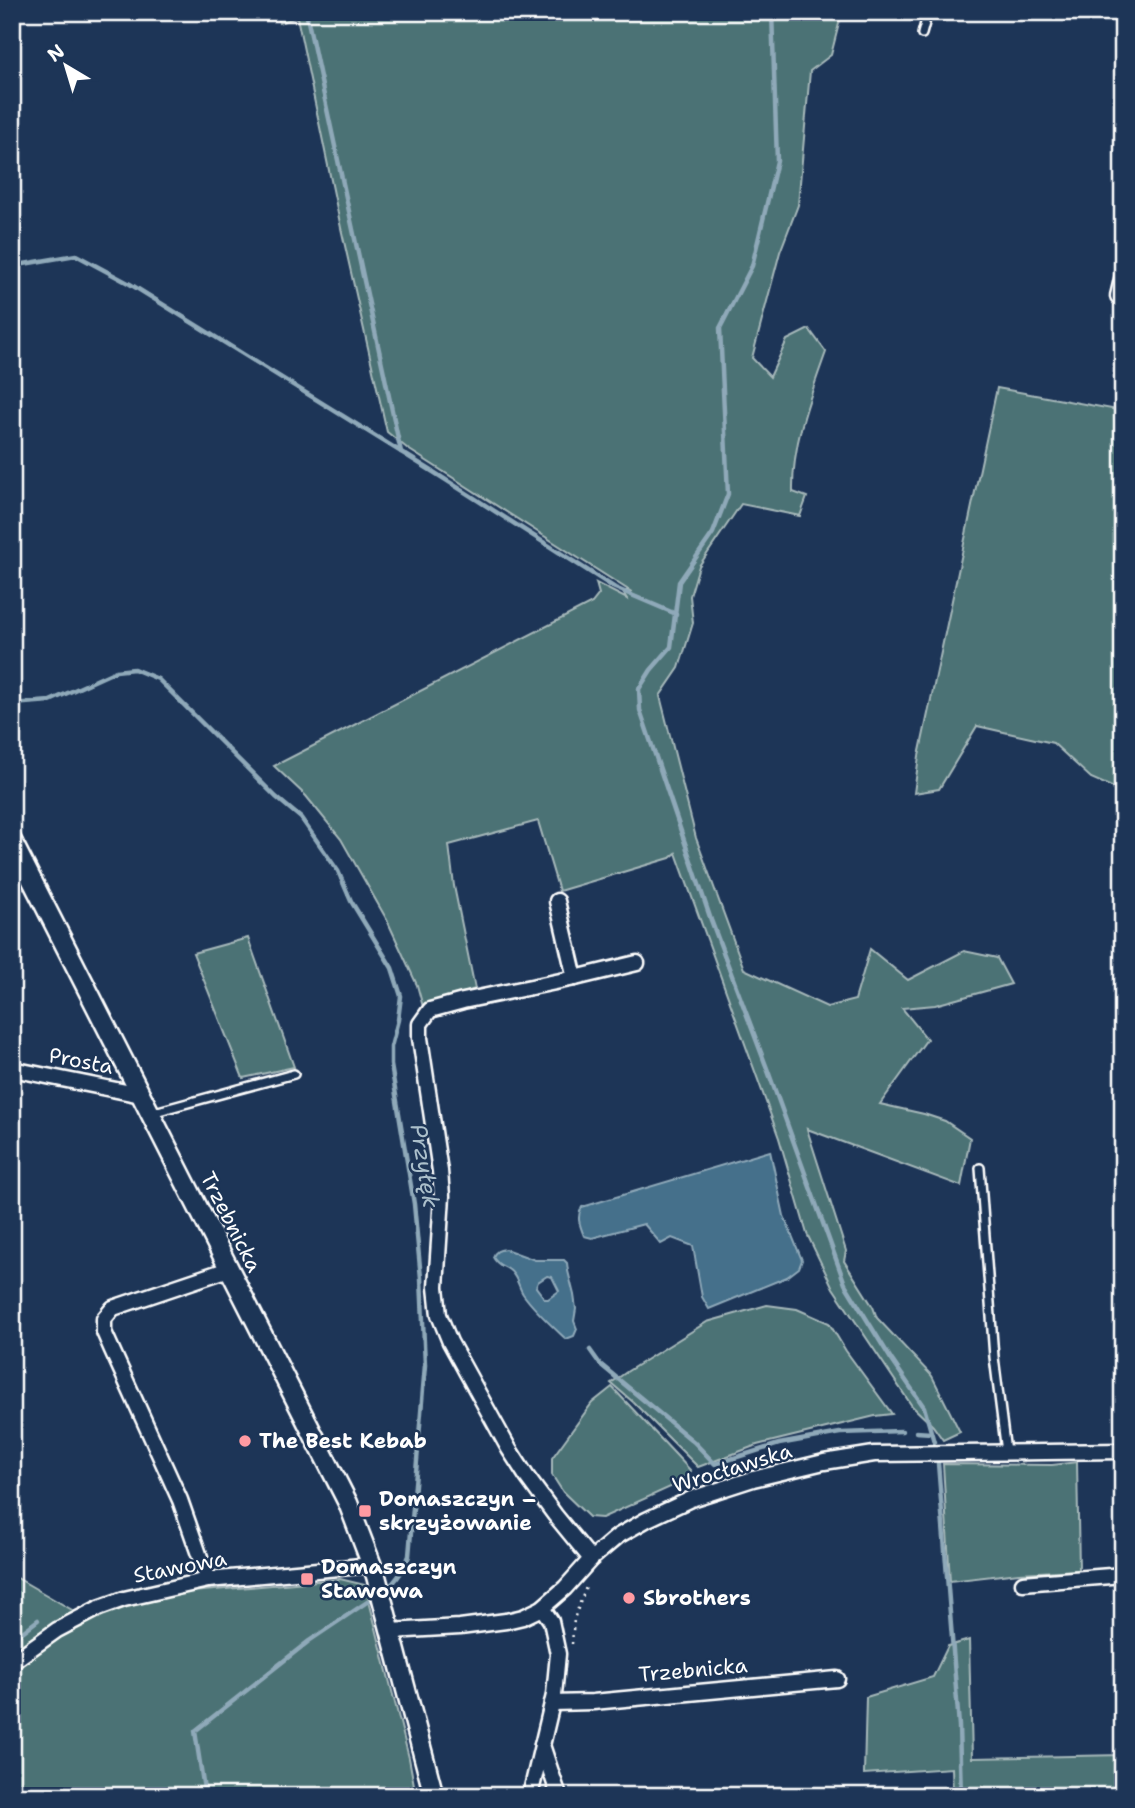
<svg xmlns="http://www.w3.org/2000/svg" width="1135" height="1808" viewBox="0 0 1135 1808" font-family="'Shantell Sans',sans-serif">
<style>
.green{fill:#4c7274;stroke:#a6b8ba;stroke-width:2}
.water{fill:#45708b;stroke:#8fa9b9;stroke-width:2;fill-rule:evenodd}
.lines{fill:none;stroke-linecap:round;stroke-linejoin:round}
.stream{stroke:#8fa9b9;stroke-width:4.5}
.service-casing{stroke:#fff;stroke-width:12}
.minor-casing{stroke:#fff;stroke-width:19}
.tertiary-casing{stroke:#fff;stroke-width:23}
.path{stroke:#fff;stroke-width:2.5;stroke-dasharray:2 5;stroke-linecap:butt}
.service{stroke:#1d3557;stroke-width:7}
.minor{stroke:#1d3557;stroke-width:14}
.tertiary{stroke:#1d3557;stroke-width:18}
.poi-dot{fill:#ff9aa2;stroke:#1d3557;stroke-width:2.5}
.labels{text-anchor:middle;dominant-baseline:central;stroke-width:5;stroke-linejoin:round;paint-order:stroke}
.street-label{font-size:21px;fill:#fff;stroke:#1d3557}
.poi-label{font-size:21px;font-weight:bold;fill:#fff;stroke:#1d3557;text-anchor:start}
.water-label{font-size:23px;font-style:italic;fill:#abbfcb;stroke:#1d3557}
</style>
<rect width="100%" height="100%" fill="#1d3557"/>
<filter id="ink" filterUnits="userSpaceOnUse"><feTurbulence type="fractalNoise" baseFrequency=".0143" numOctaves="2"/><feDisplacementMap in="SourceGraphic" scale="14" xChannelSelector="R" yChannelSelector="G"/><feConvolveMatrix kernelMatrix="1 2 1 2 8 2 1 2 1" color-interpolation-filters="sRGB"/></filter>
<g filter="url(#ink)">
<g class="green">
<path d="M 278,12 L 842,12 L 831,55 L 810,71 L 798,205 L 780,252 L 752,358 L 770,377 L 787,340 L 809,329 L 826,352 C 810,397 792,443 793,492 L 807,497 L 800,516 L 741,504 L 699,566 L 690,596 L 693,623 L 679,668 L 660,696 L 696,838 L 744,969 L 827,1007 L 855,1000 L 870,949 L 908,980 L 964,951 L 997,958 L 1011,984 L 935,1005 L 902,1008 L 927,1039 L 880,1104 L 924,1114 L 945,1121 L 970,1138 L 961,1186 L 807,1129 L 846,1251 L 844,1261 L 873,1307 L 877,1318 L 932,1376 L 960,1432 L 943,1440 L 933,1426 L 912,1406 L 833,1288 L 807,1234 L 779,1138 L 676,853 L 670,858 L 559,891 L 538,821 L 449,845 L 454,886 L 475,989 L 423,1007 L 417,985 L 387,920 L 341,839 L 306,796 L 274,766 L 592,603 L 599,594 L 596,583 L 627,599 L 622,591 L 630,591 L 408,449 L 387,432 L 341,228 L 297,17 L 279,23 Z"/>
<polygon points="997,388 1123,411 1123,792 1091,778 1053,743 977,726 939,789 914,793 919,756"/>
<polygon points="248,938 294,1067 243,1078 193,953"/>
<polygon points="767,1305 797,1309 829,1323 846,1351 892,1414 875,1416 757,1445 698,1467 633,1402 611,1383 628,1371 707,1322"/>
<polygon points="612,1387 691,1471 675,1485 602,1518 589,1517 563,1492 552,1475 552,1458 592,1403"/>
<polygon points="1077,1462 1079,1570 1019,1573 950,1581 943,1464 1052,1465"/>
<polygon points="12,1575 86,1618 125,1605 191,1592 340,1579 365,1585 409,1758 416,1796 12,1796"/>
<polygon points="969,1640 972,1758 1123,1755 1123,1796 953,1796 952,1768 864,1774 866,1697 933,1677 948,1646"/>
</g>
<g class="water">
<path d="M 770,1151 L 784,1216 L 802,1260 L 799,1268 L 787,1277 L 709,1309 L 702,1297 L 693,1246 L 672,1238 L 661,1244 L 644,1224 L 592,1238 L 584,1236 C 580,1226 576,1217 582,1207 Z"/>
<path d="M 505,1249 L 535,1260 L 564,1260 L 567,1263 L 568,1271 L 574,1295 L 576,1309 L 574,1321 L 577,1329 L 574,1336 L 566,1339 C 551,1325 535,1311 523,1294 C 519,1288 518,1280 513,1274 C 507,1265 498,1268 493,1257 C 495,1251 499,1250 505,1249 ZM 547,1276 L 552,1277 L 559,1291 L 548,1299 L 545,1299 L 536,1287 L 538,1282 Z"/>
</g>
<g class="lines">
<g class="stream">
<polyline points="306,12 401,452"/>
<polyline points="772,12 777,161 752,266 720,328 728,494 713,533 679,582 671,647 651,670 639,689 640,710 711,920 768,1071 845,1284 891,1359 924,1407 934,1442"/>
<polyline points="12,266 76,255 130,284 435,473 615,588 676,614"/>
<path d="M 12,704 L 50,701 L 116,671 L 134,669 L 158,679 L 276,797 L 301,818 L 338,871 L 351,901 L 392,968 L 401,996 L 398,1020 L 391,1047 L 391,1065 L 414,1204 L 421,1278 L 425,1365 L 409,1556 C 403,1570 398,1580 386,1589"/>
<polyline points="590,1350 600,1364 694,1442 715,1464 779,1444 840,1433 902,1431"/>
<polyline points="916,1432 931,1433"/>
<polyline points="938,1463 959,1726 961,1796"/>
<polyline points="12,1640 38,1620"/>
<polyline points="205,1796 195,1731 309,1641 376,1596"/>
</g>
<defs>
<g id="service">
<polyline points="922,34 928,12"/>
<polyline points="151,1113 294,1074"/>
<polyline points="980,1168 994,1357 1006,1452"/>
</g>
<g id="minor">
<polyline points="1118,296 1123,275"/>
<polyline points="557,901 575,978"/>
<polyline points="12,1069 141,1095"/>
<polyline points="591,1559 555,1515 527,1477 509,1449 450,1342 439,1315 436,1287 442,1196 440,1171 420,1038 420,1024 430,1010 463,1001 575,978 637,963"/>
<polyline points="208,1580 180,1500 112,1350 104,1332 104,1319 113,1308 229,1269"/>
<polyline points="1023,1583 1123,1575"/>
<polyline points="391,1631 460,1627 506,1621 523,1617 542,1608 565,1588 591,1559 618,1536 646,1520 691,1499 753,1479 824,1462 874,1454 1123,1451"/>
<polyline points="12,1662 57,1630 99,1608 124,1599 208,1580 372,1565"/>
<polyline points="552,1703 593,1702 837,1679"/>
<polyline points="542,1745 559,1796"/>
<polyline points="530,1796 554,1695 558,1654 551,1621 542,1608"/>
</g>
<polyline id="tertiary" points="12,841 348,1503 376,1576 434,1796"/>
</defs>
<use href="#service" class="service-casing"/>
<use href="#minor" class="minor-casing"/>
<use href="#tertiary" class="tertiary-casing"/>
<polyline class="path" points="572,1644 574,1619 586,1587"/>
<use href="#service" class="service"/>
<use href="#minor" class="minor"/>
<use href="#tertiary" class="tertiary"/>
</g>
</g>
<g class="poi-dot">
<circle cx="245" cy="1441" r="7"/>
<rect x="358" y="1504" width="14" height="14" rx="3.5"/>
<rect x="300" y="1572" width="14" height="14" rx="3.5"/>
<circle cx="629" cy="1598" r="7"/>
</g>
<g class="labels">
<g class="street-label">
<text transform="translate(81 1061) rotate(11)">Prosta</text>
<text transform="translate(231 1222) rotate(63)">Trzebnicka</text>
<text transform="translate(732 1468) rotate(-17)">Wrocławska</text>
<text transform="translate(180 1567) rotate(-11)">Stawowa</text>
<text transform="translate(693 1670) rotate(-5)">Trzebnicka</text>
</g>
<g class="poi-label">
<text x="259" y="1441">The Best Kebab</text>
<text x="379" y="1499">Domaszczyn –<tspan x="379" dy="24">skrzyżowanie</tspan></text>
<text x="321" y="1567">Domaszczyn<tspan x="321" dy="24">Stawowa</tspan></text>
<text x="643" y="1598">Sbrothers</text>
</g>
<g class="water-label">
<text transform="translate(425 1166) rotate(81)">Przyłęk</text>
</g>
</g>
<rect width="1135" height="1808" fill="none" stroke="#1d3557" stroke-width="42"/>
<rect x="21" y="21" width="1093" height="1766" fill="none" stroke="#fff" stroke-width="2.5" filter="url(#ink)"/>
<g transform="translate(66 66) rotate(322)" stroke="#1d3557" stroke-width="5" paint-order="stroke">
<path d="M0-5L12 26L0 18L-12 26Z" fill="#ffffff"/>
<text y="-10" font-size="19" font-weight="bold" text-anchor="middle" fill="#ffffff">N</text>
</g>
</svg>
